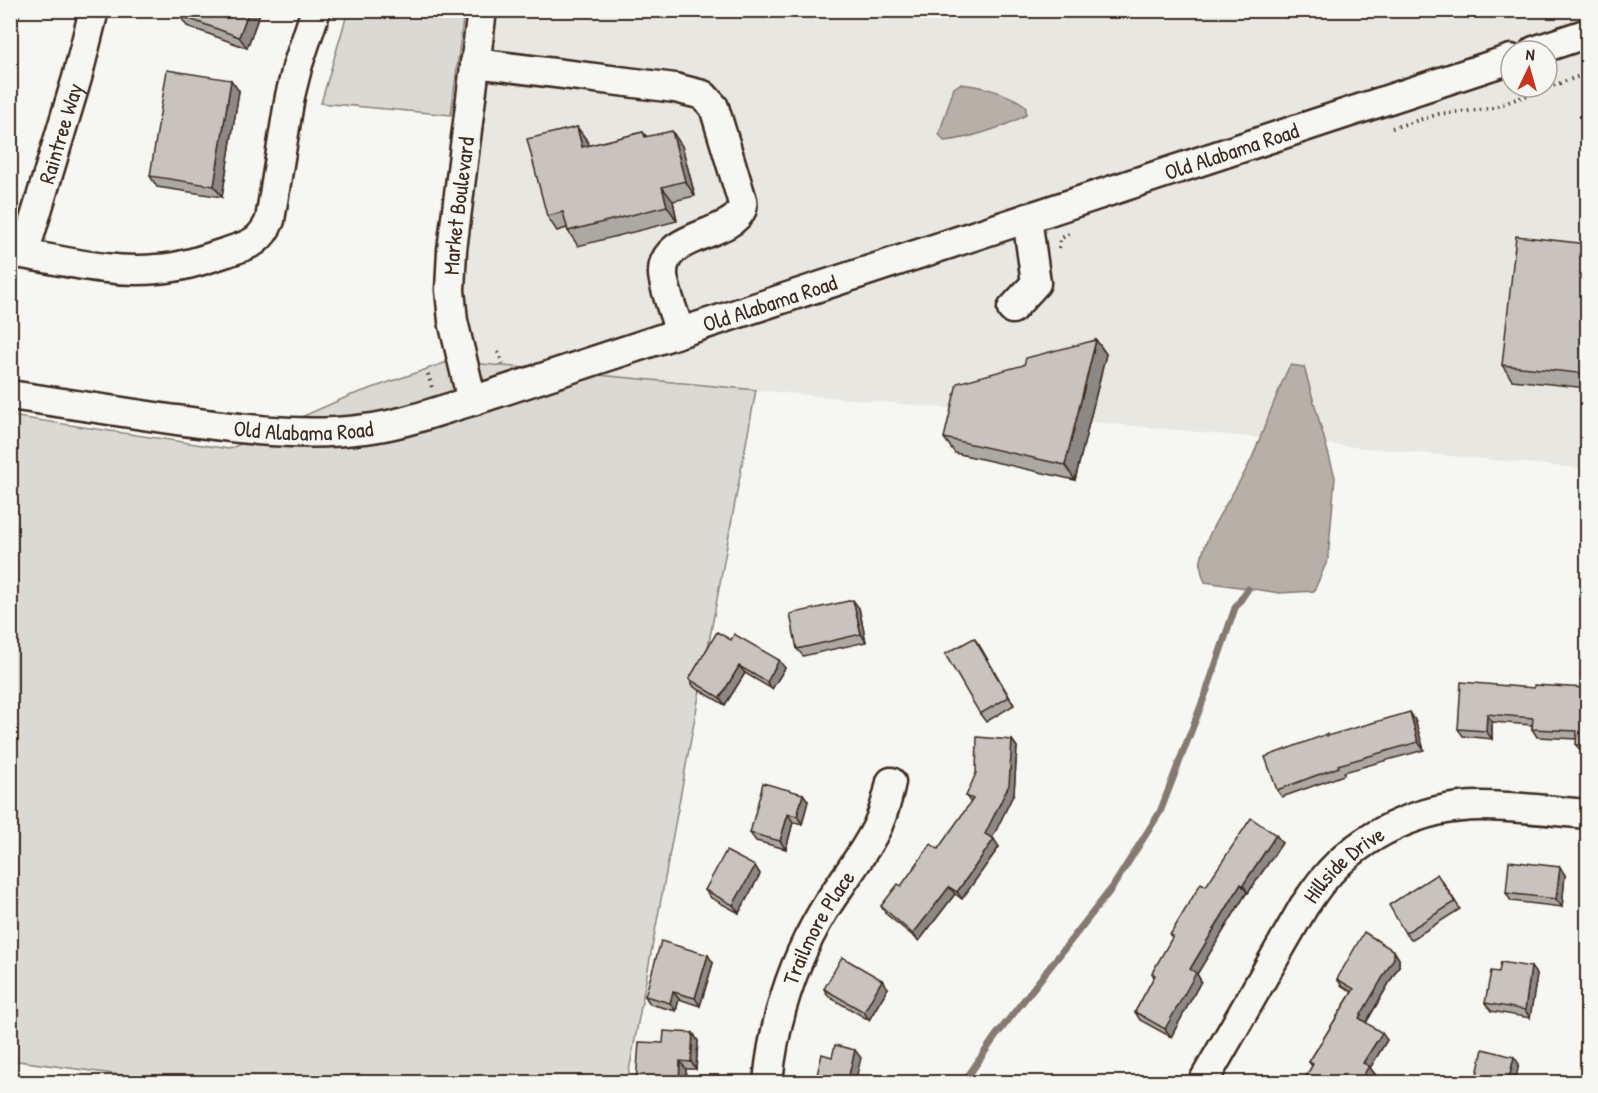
<svg xmlns="http://www.w3.org/2000/svg" width="1598" height="1093" viewBox="0 0 1598 1093" font-family="'Patrick Hand',sans-serif">
<style>
.built{fill:#e8e7e2;fill-rule:evenodd}
.green{fill:#dad9d3;stroke:#8a8278;stroke-width:1.5}
.water{fill:#b6b0a9;stroke:#857a71;stroke-width:1.5}
.lines{fill:none;stroke-linecap:round;stroke-linejoin:round}
.stream{stroke:#857a71;stroke-width:7}
.minor-casing{stroke:#3b2a1e;stroke-width:33}
.path{stroke:#3b2a1e;stroke-width:4;stroke-dasharray:1.5 4.5;stroke-linecap:butt}
.minor{stroke:#f6f6f2;stroke-width:28}
.wall{fill:#aca8a3;stroke:#3b2a1e;stroke-width:1.5}
.shaded-wall{fill:#8c8885;stroke:#3b2a1e;stroke-width:1.5}
.building{fill:#c8c3be;stroke:#3b2a1e;stroke-width:1.5}
.labels{text-anchor:middle;dominant-baseline:central;stroke-width:6;stroke-linejoin:round;paint-order:stroke}
.street-label{font-size:22px;fill:#3b2a1e;stroke:#f6f6f2}
</style>
<rect width="100%" height="100%" fill="#f6f6f2"/>
<filter id="ink" filterUnits="userSpaceOnUse"><feTurbulence type="fractalNoise" baseFrequency=".0167" numOctaves="2"/><feDisplacementMap in="SourceGraphic" scale="12" xChannelSelector="R" yChannelSelector="G"/><feConvolveMatrix kernelMatrix="1 2 1 2 8 2 1 2 1" color-interpolation-filters="sRGB"/></filter>
<g filter="url(#ink)">
<path class="built" d="M 495,11 L 1587,11 L 1587,469 L 450,361 ZM 1511,51 L 1547,51 L 1547,87 L 1511,87 Z"/>
<g class="green">
<polygon points="348,11 464,11 451,115 321,103"/>
<polygon points="450,361 756,390 627,1082 172,1082 11,1060 11,416 229,449 349,396"/>
</g>
<g class="water">
<path d="M 960,84 C 982,86 1008,93 1026,106 L 1026,115 C 1004,127 968,139 944,141 L 939,134 L 954,88 Z"/>
<path d="M 1290,365 L 1304,367 L 1335,477 L 1328,559 L 1314,591 L 1280,593 L 1205,582 C 1201,573 1199,565 1202,555 C 1212,520 1236,492 1251,460 C 1265,428 1275,396 1290,365 Z"/>
</g>
<g class="lines">
<polyline class="stream" points="964,1082 995,1037 1112,888 1160,812 1207,690 1235,608 1248,589"/>
<defs>
<g id="minor">
<polyline points="1534,51 1588,33"/>
<path d="M 475,63 L 675,88 L 703,95 L 714,107 L 742,200 C 742,203 743,206 742,209 C 731,237 661,233 663,274 C 663,286 676,319 680,332"/>
<path d="M 10,252 C 58,259 108,274 157,269 C 179,268 203,260 224,253 C 247,245 260,244 270,220 L 290,96 L 298,64 L 316,10"/>
<path id="s1" d="M 24,254 L 77,78 L 94,10"/>
<polyline points="1012,309 1036,283 1027,218"/>
<path id="s2" d="M 10,395 C 63,403 116,411 169,419 C 234,428 300,438 365,429 C 401,425 437,411 472,401 L 1511,59"/>
<path id="s3" d="M 472,401 L 453,321 L 450,290 L 452,250 L 482,10"/>
<path id="s4" d="M 768,1082 C 774,1021 792,963 824,910 C 840,884 865,853 878,825 C 884,811 888,797 891,782"/>
<path id="s5" d="M 1203,1082 L 1304,906 C 1310,898 1316,888 1323,880 C 1361,834 1422,806 1481,806 C 1516,806 1552,811 1588,814"/>
</g>
</defs>
<use href="#minor" class="minor-casing"/>
<g class="path">
<polyline points="1392,128 1439,114 1489,109 1588,73"/>
<polyline points="1059,248 1060,239 1069,234"/>
<polyline points="498,352 504,366"/>
<polyline points="428,374 432,388"/>
</g>
<use href="#minor" class="minor"/>
</g>
<g class="wall">
<polygon points="181,10 261,10 247,48 187,26 179,15"/>
<polygon points="239,91 222,197 157,187 150,176"/>
<polygon points="577,127 588,142 589,146 643,132 647,137 682,146 695,196 673,201 677,221 578,246 568,231 567,228 557,231 547,216"/>
<polygon points="1587,244 1587,388 1512,380 1502,365"/>
<polygon points="1096,340 1106,354 1075,480 955,453 944,438 1024,365"/>
<polygon points="859,608 866,642 803,656 797,649"/>
<polygon points="731,640 785,668 772,689 745,673 725,705 694,687 689,679"/>
<polygon points="979,645 1014,705 986,722 980,714"/>
<polygon points="1534,688 1587,688 1587,753 1582,752 1576,745 1577,739 1537,737 1532,729 1532,725 1492,722 1492,739 1463,736 1458,729"/>
<polygon points="1415,720 1424,750 1344,772 1344,775 1282,797 1277,790 1328,736"/>
<polygon points="1012,740 1017,747 1014,793 992,838 999,847 962,899 955,894 919,941 886,914 881,906 938,849 971,803 966,796"/>
<polygon points="803,794 808,801 802,824 793,822 786,849 756,841 750,833"/>
<polygon points="1276,835 1282,843 1248,893 1247,892 1197,974 1201,981 1171,1037 1140,1020 1135,1012 1154,977 1152,973 1172,938 1170,935 1206,886"/>
<polygon points="755,866 760,874 739,913 711,898 705,890"/>
<polygon points="1565,875 1562,907 1511,901 1506,893"/>
<polygon points="1443,882 1460,909 1411,940 1405,933"/>
<polygon points="1394,951 1399,959 1399,966 1366,1023 1387,1040 1370,1068 1375,1074 1312,1066 1309,1062 1352,992 1342,986 1337,979"/>
<polygon points="713,963 700,1006 679,999 676,1011 650,1004 645,996"/>
<polygon points="1499,972 1537,975 1530,1018 1491,1011 1485,1003"/>
<polygon points="888,988 869,1020 829,997 824,989"/>
<polygon points="693,1033 698,1041 696,1069 686,1069 685,1083 637,1083 663,1043"/>
</g>
<g class="shaded-wall">
<polygon points="10,10 21,10 10,42"/>
<polygon points="249,10 261,10 247,48 239,37"/>
<polygon points="231,80 239,91 222,197 214,186"/>
<polygon points="577,127 588,142 593,162 582,147"/>
<polygon points="672,131 682,146 695,196 685,181"/>
<polygon points="662,187 673,201 677,221 667,206"/>
<polygon points="1096,340 1106,354 1075,480 1065,465"/>
<polygon points="853,600 859,608 866,642 861,634"/>
<polygon points="974,638 979,645 1014,705 1009,697"/>
<polygon points="779,660 785,668 772,689 767,682"/>
<polygon points="739,666 745,673 725,705 720,698"/>
<polygon points="1410,712 1415,720 1424,750 1418,742"/>
<polygon points="1487,714 1492,722 1492,739 1486,731"/>
<polygon points="1012,740 1017,747 1014,793 991,841 985,834"/>
<polygon points="803,794 808,801 802,824 797,816"/>
<polygon points="788,814 793,822 786,849 780,841"/>
<polygon points="1276,835 1282,843 1248,893 1243,885"/>
<polygon points="994,839 999,847 962,899 957,892"/>
<polygon points="755,866 760,874 739,913 733,905"/>
<polygon points="1560,867 1565,875 1562,907 1556,899"/>
<polygon points="1241,884 1247,892 1197,974 1201,981 1171,1037 1165,1029 1190,969"/>
<polygon points="949,887 955,894 919,941 913,934"/>
<polygon points="1394,951 1399,959 1399,966 1364,1026 1359,1018"/>
<polygon points="708,955 713,963 700,1006 695,998"/>
<polygon points="1531,967 1537,975 1530,1018 1525,1010"/>
<polygon points="882,980 888,988 869,1020 864,1012"/>
<polygon points="673,992 679,999 676,1011 670,1003"/>
<polygon points="693,1033 698,1041 696,1069 691,1062"/>
<polygon points="1382,1033 1387,1040 1370,1068 1375,1074 1369,1083 1359,1083 1363,1063"/>
<polygon points="855,1050 861,1058 855,1083 847,1083"/>
<polygon points="1514,1057 1519,1064 1515,1083 1508,1083"/>
<polygon points="680,1061 686,1069 685,1083 679,1083"/>
</g>
<g class="building">
<polygon points="181,10 249,10 239,37 179,15"/>
<polygon points="167,70 231,80 214,186 150,176"/>
<polygon points="577,127 582,147 643,132 645,137 672,131 685,181 662,187 667,206 568,231 563,212 547,216 527,139"/>
<polygon points="1516,236 1587,244 1587,374 1502,365"/>
<polygon points="1096,340 1065,465 944,438 957,383 1024,365 1026,358"/>
<polygon points="853,600 861,634 797,649 790,614"/>
<polygon points="717,632 731,640 734,634 779,660 767,682 739,666 720,698 689,679"/>
<polygon points="974,638 1009,697 980,714 945,654"/>
<polygon points="1461,682 1534,688 1534,685 1587,688 1587,745 1576,745 1577,731 1532,729 1533,718 1487,714 1486,731 1458,729"/>
<polygon points="1410,712 1418,742 1338,765 1339,767 1277,790 1265,757 1327,734 1327,736"/>
<polygon points="977,737 1012,740 1009,785 985,834 994,839 957,892 949,887 913,934 881,906 898,884 901,886 931,844 938,849 973,799 966,796 976,773"/>
<polygon points="763,783 803,794 797,816 788,814 780,841 750,833"/>
<polygon points="1251,818 1276,835 1243,885 1241,884 1190,969 1196,973 1165,1029 1135,1012 1155,975 1152,973 1173,936 1170,935 1201,883 1206,886"/>
<polygon points="726,851 755,866 733,905 705,890"/>
<polygon points="1509,861 1560,867 1556,899 1506,893"/>
<polygon points="1437,874 1455,902 1405,933 1389,905"/>
<polygon points="1364,932 1394,951 1394,958 1359,1018 1382,1033 1363,1063 1369,1066 1359,1083 1302,1083 1313,1064 1309,1062 1354,989 1337,979"/>
<polygon points="661,941 708,955 695,998 673,992 670,1003 645,996"/>
<polygon points="842,957 882,980 864,1012 824,989"/>
<polygon points="1501,962 1531,967 1525,1010 1485,1003 1491,971 1499,972"/>
<polygon points="664,1031 693,1033 691,1062 680,1061 679,1083 636,1082 639,1042 663,1043"/>
<polygon points="835,1045 855,1050 847,1083 815,1083 822,1054 832,1057"/>
<polygon points="1483,1049 1514,1057 1508,1083 1475,1083"/>
</g>
</g>
<g class="labels">
<g class="street-label">
<text stroke="none"><textPath href="#s1" startOffset="126">Raintree Way</textPath></text>
<text stroke="none"><textPath href="#s2" startOffset="1268">Old Alabama Road</textPath></text>
<text stroke="none"><textPath href="#s3" startOffset="198">Market Boulevard</textPath></text>
<text stroke="none"><textPath href="#s2" startOffset="782">Old Alabama Road</textPath></text>
<text stroke="none"><textPath href="#s2" startOffset="296">Old Alabama Road</textPath></text>
<text stroke="none"><textPath href="#s5" startOffset="261">Hillside Drive</textPath></text>
<text stroke="none"><textPath href="#s4" startOffset="164">Trailmore Place</textPath></text>
</g>
</g>
<rect width="1598" height="1093" fill="none" stroke="#f6f6f2" stroke-width="36"/>
<rect x="18" y="18" width="1562" height="1057" fill="none" stroke="#3b2a1e" stroke-width="2" filter="url(#ink)"/>
<g transform="translate(1529 69) rotate(5)"><circle r="28" fill="#f6f6f2" stroke="#aba49d" stroke-width="1.5"/>
<path d="M0-4.5L10 22L0 15L-10 22Z" fill="#c8321e"/>
<text y="-9" font-size="16" font-weight="bold" text-anchor="middle" fill="#3b2a1e">N</text>
</g>
</svg>
